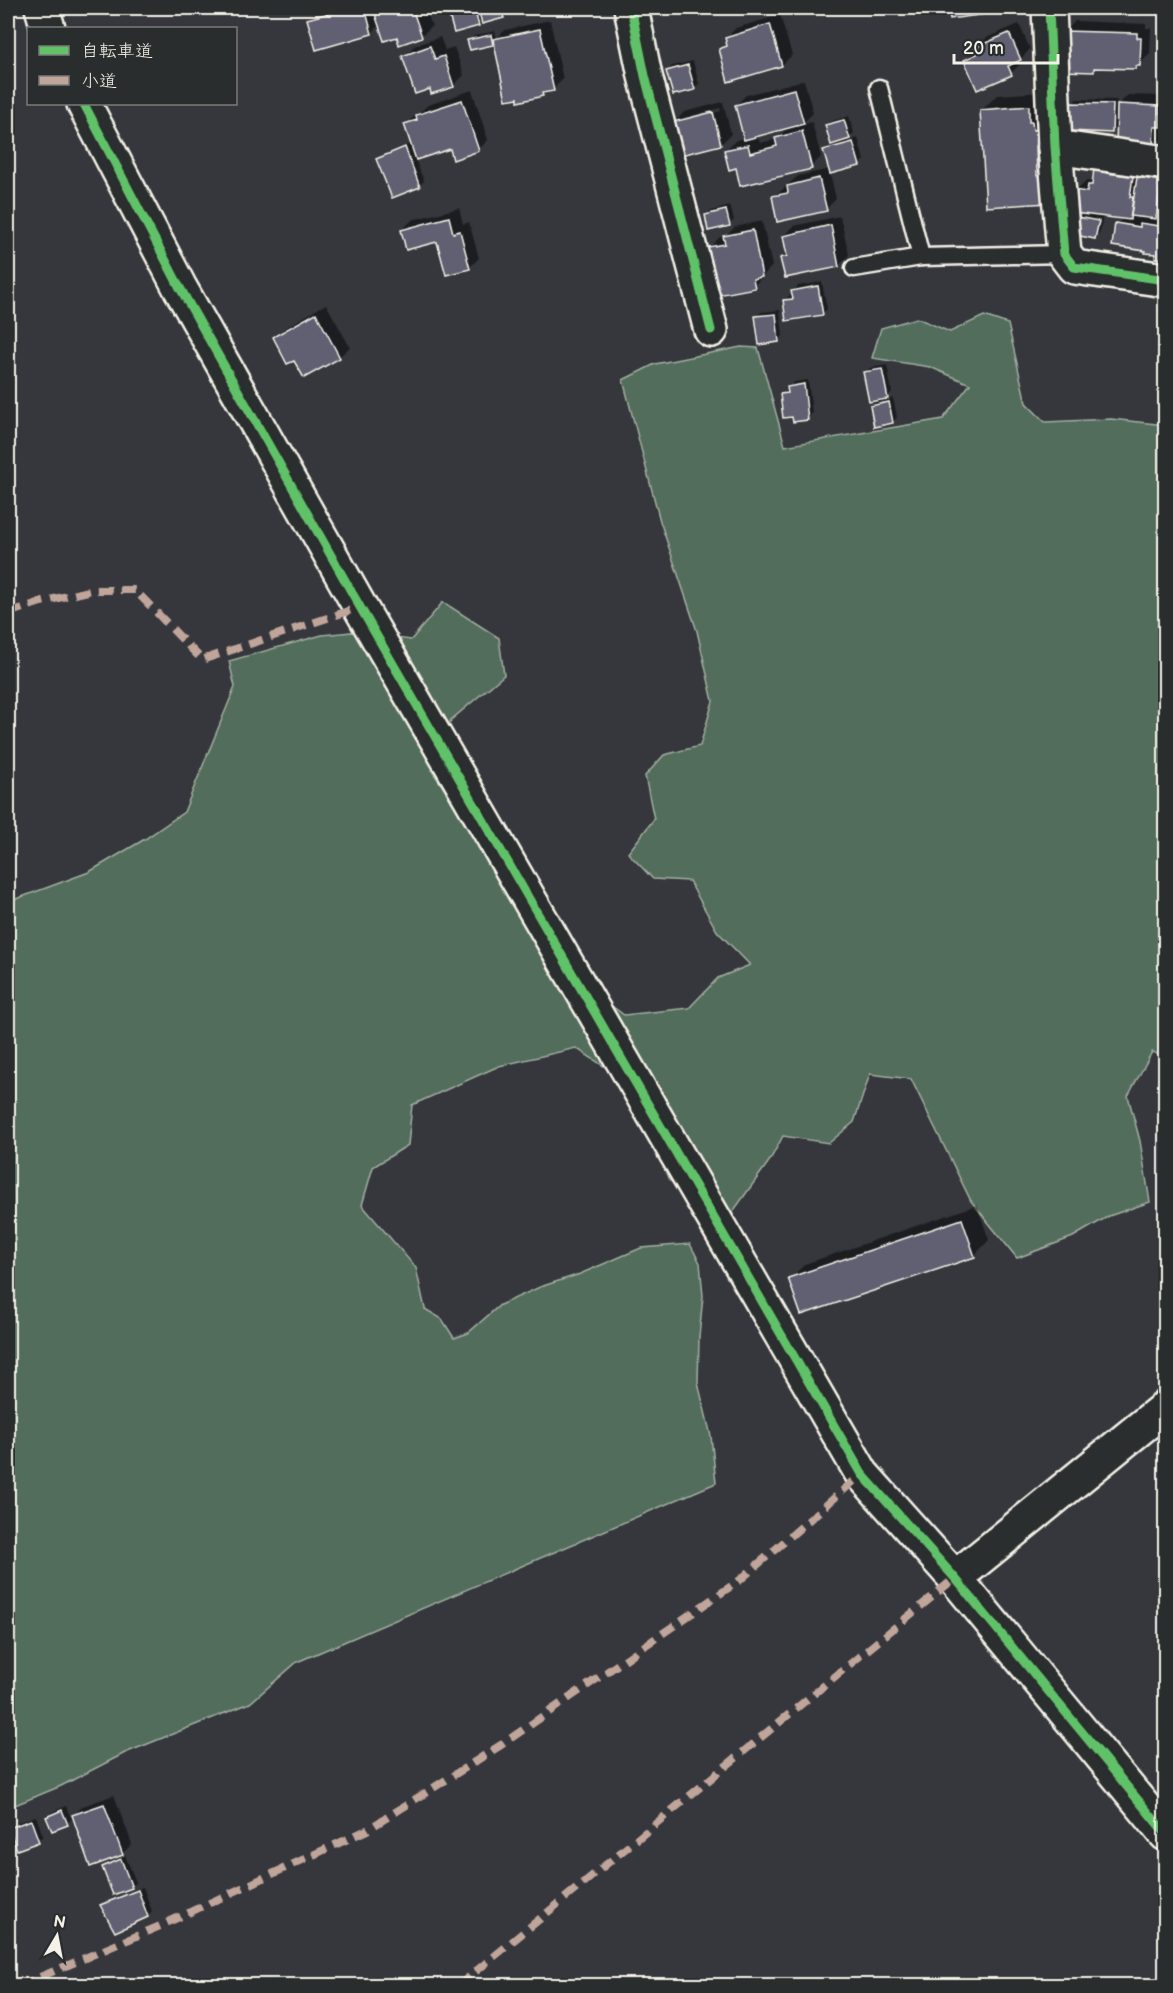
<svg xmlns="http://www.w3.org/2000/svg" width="1173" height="1993" viewBox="0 0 1173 1993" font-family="'Balsamiq Sans','Klee One',sans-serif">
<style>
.green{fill:#526d5c;stroke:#a3afa2;stroke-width:1.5}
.shadow{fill:#0007;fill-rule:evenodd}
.building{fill:#606072;stroke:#f4f1e8;stroke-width:1.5}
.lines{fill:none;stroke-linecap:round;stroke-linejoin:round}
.service-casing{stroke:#f4f1e8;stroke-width:21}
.minor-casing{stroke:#f4f1e8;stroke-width:38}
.tertiary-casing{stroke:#f4f1e8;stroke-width:38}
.service{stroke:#2a2d2e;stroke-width:16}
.minor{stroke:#2a2d2e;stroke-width:33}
.tertiary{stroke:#2a2d2e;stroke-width:33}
.quiet{stroke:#c0a59a;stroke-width:8;stroke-dasharray:15 8;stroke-linecap:butt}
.cycleway-casing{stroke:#2a2d2e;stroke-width:13}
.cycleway{stroke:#61c268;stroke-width:9}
</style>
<rect width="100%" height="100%" fill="#35373c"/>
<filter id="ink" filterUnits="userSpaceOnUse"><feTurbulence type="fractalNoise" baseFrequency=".0167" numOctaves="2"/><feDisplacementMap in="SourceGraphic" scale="12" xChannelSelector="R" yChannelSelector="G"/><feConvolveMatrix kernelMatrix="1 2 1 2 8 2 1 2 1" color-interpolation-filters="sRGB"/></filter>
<g filter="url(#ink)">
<polygon class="green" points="984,316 1008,324 1026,403 1045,422 1111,419 1165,425 1165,1057 1152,1052 1128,1096 1140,1141 1150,1202 1109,1216 1073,1237 1017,1258 971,1201 911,1079 870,1074 854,1122 829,1143 783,1136 770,1160 732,1213 696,1208 668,1178 654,1135 635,1099 607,1068 576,1048 499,1066 412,1105 408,1145 373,1167 362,1205 416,1268 425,1309 442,1319 454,1338 468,1333 500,1305 540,1287 580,1274 641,1248 690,1244 700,1263 703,1296 699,1337 698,1383 711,1436 716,1483 297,1662 250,1703 125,1753 61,1786 8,1808 8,902 89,872 145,839 184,812 235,687 229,661 322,635 351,632 411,640 443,602 499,638 504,675 451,720 432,771 487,851 543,955 624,1015 689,1008 718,978 750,965 717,931 689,881 653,879 628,853 654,819 645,776 664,755 700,746 713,701 697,631 660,521 623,380 655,364 741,347 758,348 785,446 943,419 970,384 930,367 872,358 881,328 917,318 950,332"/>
<g class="shadow">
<polygon points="326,8 425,8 432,26 421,36 398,35 380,24 372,33 309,19 319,9"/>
<polygon points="449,8 506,8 508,12 503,17 483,20 478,24 456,31"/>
<polygon points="950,8 1018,8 951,18"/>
<polygon points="780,15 792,55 782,65 721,49 728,42 726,38 736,28"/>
<polygon points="550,20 563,79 553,89 546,91 542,95 495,40 492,43 469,41 474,36 495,31 497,38 505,30"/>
<polygon points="1075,21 1146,24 1146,28 1151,28 1150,54 1135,68 1098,66 1093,71 1065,32"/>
<polygon points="1019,24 1030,49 1020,60 1021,63 1011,73 966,60 986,38"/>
<polygon points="440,37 445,50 454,47 464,75 454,85 432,92 431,87 404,56 414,46"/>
<polygon points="693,61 699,84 694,88 668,71 672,66"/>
<path d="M 804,80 L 813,113 L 801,125 L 812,122 L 821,157 L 811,167 L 737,166 L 726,150 L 736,140 L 745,138 L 736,105 L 746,95 ZM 788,127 L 777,139 L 760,143 L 757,135 Z"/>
<polygon points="472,90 488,140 478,150 451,147 415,159 424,181 419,186 378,159 383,155 412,143 406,124 428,105"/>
<polygon points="1043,92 1047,201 982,110 997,95"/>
<polygon points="1128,95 1166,96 1166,119 1163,122 1163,138 1152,148 1118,125 1111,131 1072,103 1077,99 1117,100 1116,107"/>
<path d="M 723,102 L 731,134 L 721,144 L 674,123 L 684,112 ZM 720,108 L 721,111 L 684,121 L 684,118 Z"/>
<polygon points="849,116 854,133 845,142 858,138 864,160 859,165 830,173 836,199 826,209 774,197 798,176 830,169 825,151 833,145 827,125 832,121"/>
<polygon points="1095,170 1165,176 1160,213 1158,215 1166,216 1166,257 1117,224 1123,218 1103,215 1100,232 1095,237 1079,218 1084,213 1075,191 1086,181 1093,182"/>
<polygon points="730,206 734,220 729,224 706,216 711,211"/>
<polygon points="459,208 463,224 469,222 479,258 469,268 438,240 402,230 412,220"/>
<polygon points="840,216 849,255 839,266 786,277 782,258 788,252 784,236 794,226"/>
<polygon points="762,221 772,266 754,286 710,247 720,237 726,236 735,227"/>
<polygon points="822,282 827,309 822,314 784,301 789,296 794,295 793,291 798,286"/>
<polygon points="326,304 350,347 339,357 305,376 295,359 274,338 285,328"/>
<polygon points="780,310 783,336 779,341 757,316 761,312"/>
<polygon points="887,365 892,392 885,400 893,398 897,417 893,422 871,406 879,399 865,372 870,368"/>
<polygon points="808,380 812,413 808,418 782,394 789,389 794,382"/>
<polygon points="977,1205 989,1240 974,1256 790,1279 805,1264"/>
<polygon points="114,1795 132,1844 120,1856 74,1817 67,1823 47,1817 52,1812 66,1806 71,1818 83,1806"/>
<polygon points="36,1816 43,1836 38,1840 11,1828 16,1823"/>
<polygon points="125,1855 136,1882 131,1887 103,1867 108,1863"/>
<polygon points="143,1887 152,1911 148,1916 102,1906 107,1901"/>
</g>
<g class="building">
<polygon points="348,8 365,8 372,34 316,50 307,19"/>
<polygon points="373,8 412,8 422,37 399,45 397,37 384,41"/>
<polygon points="447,8 474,8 479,26 454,33"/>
<polygon points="478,8 501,8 504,18 482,24"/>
<polygon points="948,8 1017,8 1018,10 950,19"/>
<polygon points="770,24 782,66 728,82 719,49 727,46 725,38"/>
<polygon points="540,29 554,91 542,93 543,96 518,102 518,98 506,100 493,39"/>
<polygon points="1063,31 1137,33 1137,38 1141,38 1140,66 1136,66 1136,69 1094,68 1094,72 1062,71"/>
<polygon points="1009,33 1021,60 1008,66 1012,75 977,90 964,60 977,54 974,48"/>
<polygon points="491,35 493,45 470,50 467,40"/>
<polygon points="430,46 435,59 444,56 454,87 431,94 430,89 415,94 402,56"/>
<polygon points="688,65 695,90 673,95 666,71"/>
<polygon points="794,89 804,124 744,140 735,105"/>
<polygon points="462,100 479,151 453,160 450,149 416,160 404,124 417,120 416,115"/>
<polygon points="1071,103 1113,104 1112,133 1070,131"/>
<polygon points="1117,104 1160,106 1160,127 1154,127 1153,150 1116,149"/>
<polygon points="1029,106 1029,122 1032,122 1033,130 1036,130 1036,133 1041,133 1041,146 1036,146 1037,176 1047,175 1048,203 986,207 980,110"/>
<polygon points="713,112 721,145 681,155 673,122"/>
<polygon points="844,120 850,139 831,145 825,125"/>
<polygon points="802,131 812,169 740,186 736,168 729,170 724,150 748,145 750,153 777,146 775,138"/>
<polygon points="853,142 860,166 830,174 823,150"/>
<polygon points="405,147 420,187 392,198 376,159"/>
<polygon points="1094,169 1107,171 1107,173 1133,176 1130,197 1133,197 1130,220 1074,213 1074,190 1087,192 1088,185 1092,185"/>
<polygon points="1137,177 1161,181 1156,219 1131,216"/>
<polygon points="819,178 827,211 777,222 772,196 788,193 787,186"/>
<polygon points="726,210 730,226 708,231 705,215"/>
<polygon points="449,217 453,233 460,231 470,269 446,275 437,242 406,250 401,230"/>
<polygon points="1077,217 1099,221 1095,239 1075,235"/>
<polygon points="1115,223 1140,227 1140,223 1166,227 1166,259 1155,258 1156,254 1145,253 1145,251 1112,246"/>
<polygon points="831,225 839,267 785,278 780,258 787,256 783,236"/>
<polygon points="753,230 762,277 753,279 755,288 718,295 708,247 725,244 723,236"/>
<polygon points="818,286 823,315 786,321 783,300 793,299 791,291"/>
<polygon points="316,313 340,358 304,378 294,361 287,364 273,337"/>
<polygon points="776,314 779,342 759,345 755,316"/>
<polygon points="882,369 888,399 869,402 863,372"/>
<polygon points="804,384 808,420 793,422 792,417 783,418 780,394 788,393 787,387"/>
<polygon points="889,402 893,423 874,427 870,406"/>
<polygon points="962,1219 975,1257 801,1315 788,1278"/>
<polygon points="104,1804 123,1855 90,1867 72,1815"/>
<polygon points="62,1810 68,1825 52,1831 46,1817"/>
<polygon points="31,1820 39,1842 17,1850 9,1828"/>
<polygon points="121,1859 132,1888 113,1895 102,1867"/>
<polygon points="138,1890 148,1917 115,1932 100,1905"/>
</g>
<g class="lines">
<defs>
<g id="service">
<polyline points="879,88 921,257"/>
<polyline points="854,268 921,257 1064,254"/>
</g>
<g id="minor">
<polyline points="631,8 645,76 711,330"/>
<polyline points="1049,8 1055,147 1064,254 1074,267 1166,280"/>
<polyline points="1055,147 1166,163"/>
<polyline points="955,1578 1166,1407"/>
</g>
<g id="tertiary">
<polyline points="42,8 48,28"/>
<polyline points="84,104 179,286 360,607 862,1474 955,1578 1166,1834"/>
</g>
</defs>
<use href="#service" class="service-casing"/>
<use href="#minor" class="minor-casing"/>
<use href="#tertiary" class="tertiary-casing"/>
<use href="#service" class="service"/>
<use href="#minor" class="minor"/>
<use href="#tertiary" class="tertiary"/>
<g class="quiet">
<polyline points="8,613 41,602 93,590 135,590 202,660 360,607"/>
<polyline points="19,1986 160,1926 367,1830 501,1745 740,1580 862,1474"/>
<polyline points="458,1986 955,1578"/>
</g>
<defs>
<g id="cycleway">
<polyline points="631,8 645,76 711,330"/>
<polyline points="1049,8 1055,147 1064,254 1074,267 1166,280"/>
<polyline points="84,104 179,286 360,607 862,1474 955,1578 1166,1834"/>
</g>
</defs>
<use href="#cycleway" class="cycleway-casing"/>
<use href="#cycleway" class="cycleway"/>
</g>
</g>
<rect width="1173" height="1993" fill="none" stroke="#2a2d2e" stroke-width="30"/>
<rect x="15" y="15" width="1143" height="1963" fill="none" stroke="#f4f1e8" stroke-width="2" filter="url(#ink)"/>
<rect x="27" y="27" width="210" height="78" fill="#2a2d2e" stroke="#7b7b78" stroke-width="1.5"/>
<rect x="39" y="46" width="30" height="9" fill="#61c268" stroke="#7b7b78" stroke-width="1.5"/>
<text x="81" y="57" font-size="18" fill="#f4f1e8">自転車道</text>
<rect x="39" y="76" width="30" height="9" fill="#c0a59a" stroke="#7b7b78" stroke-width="1.5"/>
<text x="81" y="87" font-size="18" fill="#f4f1e8">小道</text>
<g transform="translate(57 1936) rotate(10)" stroke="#2a2d2e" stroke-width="4.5" paint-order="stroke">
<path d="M0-4.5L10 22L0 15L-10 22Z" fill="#f4f1e8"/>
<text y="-9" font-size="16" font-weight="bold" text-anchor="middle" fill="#f4f1e8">N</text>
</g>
<path d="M954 54v9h104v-9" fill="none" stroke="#f4f1e8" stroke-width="3"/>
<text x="963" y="54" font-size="18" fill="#f4f1e8" stroke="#2a2d2e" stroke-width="4.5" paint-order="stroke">20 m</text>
</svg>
